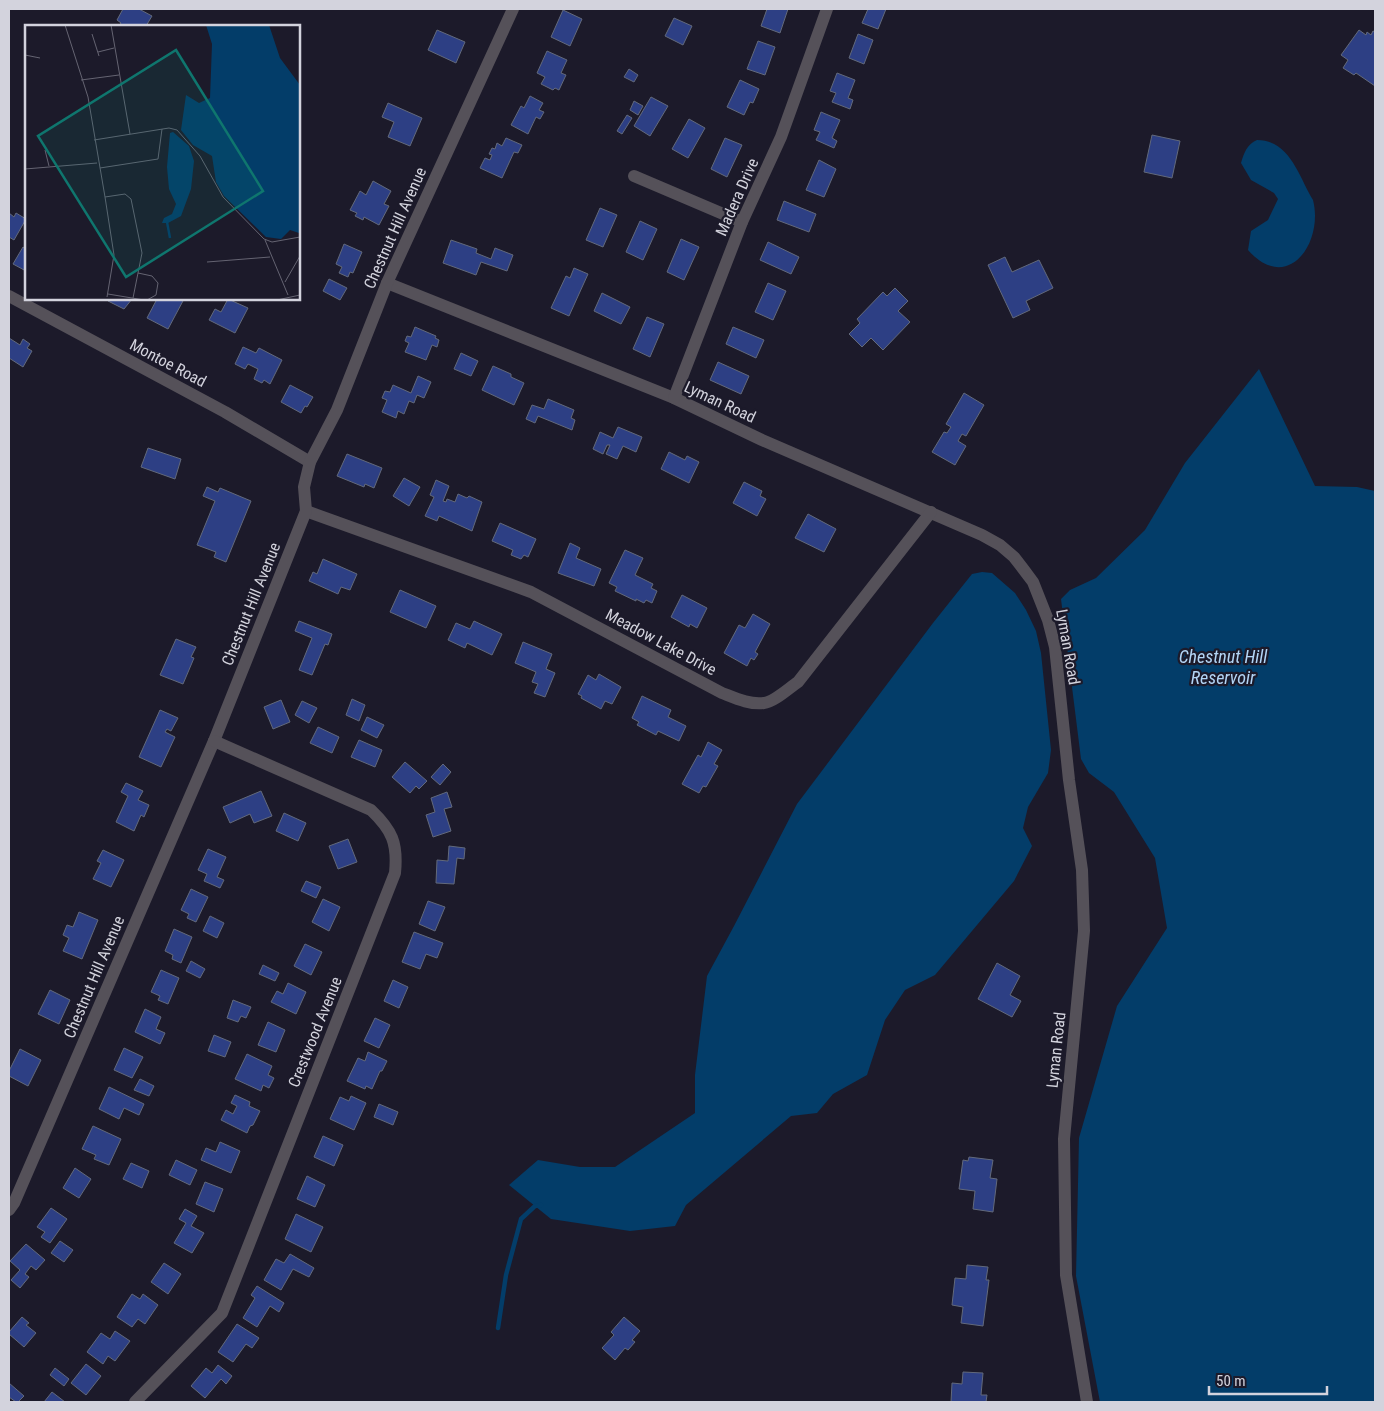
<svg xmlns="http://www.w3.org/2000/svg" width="1384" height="1411" viewBox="0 0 1384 1411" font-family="'Roboto Condensed',sans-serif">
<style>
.water{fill:#033d69}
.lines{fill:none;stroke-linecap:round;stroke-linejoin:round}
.stream{stroke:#033d69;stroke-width:4.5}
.building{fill:#2d3f84;stroke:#62697b}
.minor{stroke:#555159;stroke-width:12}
.labels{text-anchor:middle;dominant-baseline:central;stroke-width:4.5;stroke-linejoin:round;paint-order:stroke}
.street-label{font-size:16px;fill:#d3d3dd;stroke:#1c1a2a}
.water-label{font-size:18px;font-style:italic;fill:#b3d5f6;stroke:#1c1a2a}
.inset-river{fill:none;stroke:#033d69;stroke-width:2.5}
.inset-road{fill:none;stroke:#656472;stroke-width:1}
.view{fill:#0f766e;fill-opacity:0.15;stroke:#0f766e;stroke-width:2.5}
.inset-edge{fill:none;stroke:#d3d3dd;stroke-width:2.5}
</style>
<rect width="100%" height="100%" fill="#1c1a2a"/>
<g class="water">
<path d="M 1257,140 C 1290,140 1299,177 1313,200 C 1324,242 1288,295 1248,250 L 1251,231 L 1268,220 L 1278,199 L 1274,193 L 1251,180 L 1241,163 C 1244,153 1247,144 1257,140 Z"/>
<polygon points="1259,369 1315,486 1357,487 1375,491 1375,1402 1100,1402 1076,1276 1079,1138 1117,1006 1167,928 1155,858 1114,792 1089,773 1081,759 1061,599 1070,590 1096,578 1145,530 1185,463"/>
<polygon points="982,572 992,573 1015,593 1026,610 1036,631 1041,653 1051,750 1048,773 1028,807 1023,828 1032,846 1014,881 935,975 905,990 885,1020 867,1075 833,1094 817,1113 791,1116 686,1205 675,1226 630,1231 551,1219 509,1185 538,1160 580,1167 615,1167 695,1113 695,1075 707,976 734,926 797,804 933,623 972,574"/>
</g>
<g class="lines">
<polyline class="stream" points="498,1328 506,1275 521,1219 535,1206 541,1205"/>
</g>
<g class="building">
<polygon points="123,9 139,9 152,16 146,26 119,26 121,23 117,20"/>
<polygon points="767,9 788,9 780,33 761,26"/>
<polygon points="868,9 886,9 878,29 862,23"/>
<polygon points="563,10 582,19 570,46 551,37"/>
<polygon points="674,18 692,26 683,45 665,36"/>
<polygon points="437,30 465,42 456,63 428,50"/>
<polygon points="1359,30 1366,35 1367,32 1371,35 1373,31 1375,32 1375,86 1356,73 1354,75 1343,68 1348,60 1341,55"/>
<polygon points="858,34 873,40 864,64 849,58"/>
<polygon points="758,41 775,47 765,75 747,69"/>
<polygon points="547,51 567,60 561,73 566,75 559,90 555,88 553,90 541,84 545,77 537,73"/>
<polygon points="629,69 638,75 634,82 624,77"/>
<polygon points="837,73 855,80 848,98 853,100 850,109 832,102 836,93 830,91"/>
<polygon points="740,80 759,89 753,103 750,102 744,115 727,107"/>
<polygon points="530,96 543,103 539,110 544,112 540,119 536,117 528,134 511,125 521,106 524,108"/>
<polygon points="651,97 668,106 650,136 634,126"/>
<polygon points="634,101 643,106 638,115 630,110"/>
<polygon points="388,103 422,118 410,146 388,137 394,122 382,117"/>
<polygon points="821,112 840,120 832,138 837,141 834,148 816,140 820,132 814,130"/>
<polygon points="627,115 632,118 622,134 617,131"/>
<polygon points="689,119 705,128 688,158 672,149"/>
<polygon points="1152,135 1180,141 1172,178 1144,172"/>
<polygon points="506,138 522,145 518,153 514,152 502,178 480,168 485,158 490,160 492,155 489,154 492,148 495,149 497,143 502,146"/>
<polygon points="725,138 742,145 727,177 711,169"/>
<polygon points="819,160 836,169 824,197 806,190"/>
<polygon points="373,181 391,191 384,204 389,206 379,225 364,217 363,220 355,216 357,213 350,210 360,191 366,195"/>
<polygon points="784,201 816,214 809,232 777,220"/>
<polygon points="600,208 617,215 603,247 586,240"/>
<polygon points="9,213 14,217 16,213 26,219 14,240 9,237"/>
<polygon points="640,221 657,229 643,260 626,252"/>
<polygon points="681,239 699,247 684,280 667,272"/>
<polygon points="451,240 477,249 476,253 491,259 495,248 513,255 507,271 481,262 476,275 443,263"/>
<polygon points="768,242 799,257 791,274 760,260"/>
<polygon points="344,244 362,252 353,273 350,272 348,277 339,273 342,267 336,264"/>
<polygon points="23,247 26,249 26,271 13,264"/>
<polygon points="1005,257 1012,272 1039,260 1053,288 1026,301 1030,310 1013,318 988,265"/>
<polygon points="574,268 588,274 569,316 551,308 566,276 570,278"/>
<polygon points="329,279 347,288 340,300 323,291"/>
<polygon points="768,283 786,291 773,320 755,312"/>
<polygon points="895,288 908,301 898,311 910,322 883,350 871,338 862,347 849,334 860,323 857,319 883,292 887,296"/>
<polygon points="602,293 630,307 621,324 594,311"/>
<polygon points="109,299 132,299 124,309 108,301"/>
<polygon points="157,299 184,299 168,329 147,318"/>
<polygon points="228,299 248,308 235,333 209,320 215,309 221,312"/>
<polygon points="647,317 664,324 650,357 633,349"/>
<polygon points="415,327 436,336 435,338 439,340 437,347 432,345 426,360 405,352 409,343 405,341 407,336 411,337"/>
<polygon points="733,327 764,340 756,358 726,344"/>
<polygon points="9,338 20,345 23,339 30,344 27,348 32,351 23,367 9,358"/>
<polygon points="243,347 256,353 259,348 282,360 270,384 264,380 262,383 254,379 258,369 248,364 245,369 235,364"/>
<polygon points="461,353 478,361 471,376 454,369"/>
<polygon points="718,362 749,376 741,394 710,380"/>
<polygon points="493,366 511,374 511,377 524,383 514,405 482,390"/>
<polygon points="418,376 431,382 424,398 417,395 414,403 409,401 404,414 398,411 396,418 382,412 387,400 382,398 385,391 390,392 393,385 411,393"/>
<polygon points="290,385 313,397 307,407 305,406 301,413 281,402"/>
<polygon points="964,393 984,405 966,436 962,434 958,441 966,446 955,465 932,452 944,432 947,433 951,427 946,424"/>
<polygon points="548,399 574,410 571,418 575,420 572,430 538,416 535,423 526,419 532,405 544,409"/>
<polygon points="618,427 642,437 636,452 623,446 617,459 606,454 610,445 607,445 603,454 593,449 600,432 613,438"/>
<polygon points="148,448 181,459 175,479 141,467"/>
<polygon points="669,452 685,460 687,456 699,462 689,483 661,469"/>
<polygon points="347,454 382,468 374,488 365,484 364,487 337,476"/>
<polygon points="404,478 420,487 409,506 393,496"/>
<polygon points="436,480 449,486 443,501 446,502 447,499 455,502 458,494 467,498 469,496 482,502 472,531 439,516 437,521 425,516 434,497 430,495"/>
<polygon points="744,482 762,491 760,496 766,499 757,516 733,503"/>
<polygon points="207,487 218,492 220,488 251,501 226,562 214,557 216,552 197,545 215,501 203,496"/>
<polygon points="808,514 836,529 824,552 795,538"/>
<polygon points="500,523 536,539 528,557 524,555 521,559 511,555 513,550 492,541"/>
<polygon points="570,543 580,548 576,558 601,569 594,586 558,573"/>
<polygon points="625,550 643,558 635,575 653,584 651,588 657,591 652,603 646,600 644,603 636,599 636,601 615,591 617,587 609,583"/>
<polygon points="323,559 357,574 350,590 341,587 338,594 309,581 313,572 317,574"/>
<polygon points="400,590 436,606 426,628 390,612"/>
<polygon points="682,595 707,608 697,628 690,624 689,627 671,617"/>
<polygon points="753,614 770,624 755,652 758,654 754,660 751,658 747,666 724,653 739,625 745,628"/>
<polygon points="299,621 332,634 328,645 325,644 312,675 299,670 312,638 295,631"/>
<polygon points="474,621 502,634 492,655 467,643 465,648 448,640 456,623 470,629"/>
<polygon points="176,639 196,647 191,657 194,658 183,684 160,675"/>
<polygon points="523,642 552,654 546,669 555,673 545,697 534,693 538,684 532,682 536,672 515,663"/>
<polygon points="599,674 621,687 612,704 605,701 601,709 581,698 582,696 578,694 588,675 596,680"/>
<polygon points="642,696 671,710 668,717 686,726 679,741 658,731 656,735 637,725 639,722 632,718"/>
<polygon points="352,699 365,705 359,721 346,715"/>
<polygon points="281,700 290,722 273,729 264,707"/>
<polygon points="302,701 317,708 309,723 295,715"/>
<polygon points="160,710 178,718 171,731 167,729 165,732 175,737 161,767 139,757"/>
<polygon points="367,717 384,725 377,738 361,730"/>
<polygon points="318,727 339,737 332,753 310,743"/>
<polygon points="359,740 382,750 375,767 351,757"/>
<polygon points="708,742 722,750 714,764 718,766 706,787 703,786 699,793 682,784 698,755 701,757"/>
<polygon points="405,762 427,781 419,789 416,786 410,793 392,777"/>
<polygon points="443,764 451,772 440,785 431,777"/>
<polygon points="126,783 143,791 138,800 149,805 144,817 141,815 134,831 116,822 128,796 121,792"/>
<polygon points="261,791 272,816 254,823 250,814 230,823 223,807"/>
<polygon points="447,792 452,807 444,809 451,831 433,837 426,815 435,812 431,798"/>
<polygon points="284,813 306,823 298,841 276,831"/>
<polygon points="348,839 357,862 338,869 329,846"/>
<polygon points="449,846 465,848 464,859 457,858 454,884 436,883 437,860 448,861"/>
<polygon points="208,849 226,857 217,877 224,880 220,888 204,881 207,874 198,870"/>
<polygon points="103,850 124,860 111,887 93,879 101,863 97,861"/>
<polygon points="306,881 321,887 316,898 301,891"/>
<polygon points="191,889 208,897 196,922 187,918 189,914 181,910"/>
<polygon points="323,899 340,907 329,931 312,922"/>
<polygon points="428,901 445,907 435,931 419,924"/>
<polygon points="79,912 98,920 82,959 63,951 69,938 63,935 67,925 73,927"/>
<polygon points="210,916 224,923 217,938 203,931"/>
<polygon points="174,929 192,937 181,963 172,959 173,955 165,951"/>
<polygon points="414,932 443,943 437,958 426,954 420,969 402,962"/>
<polygon points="305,944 322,952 311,975 294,966"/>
<polygon points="191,961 205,969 200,978 186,971"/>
<polygon points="997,963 1020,976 1010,995 1021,1001 1012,1017 978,999"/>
<polygon points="263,965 279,973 275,981 259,974"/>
<polygon points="161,970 179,978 168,1004 158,1000 160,996 151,992"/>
<polygon points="393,980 408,987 399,1008 384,1001"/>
<polygon points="288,983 306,992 296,1014 271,1002 277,991 283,994"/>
<polygon points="50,990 70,1000 59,1024 38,1014"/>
<polygon points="233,1000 251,1007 246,1018 241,1016 238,1022 227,1018"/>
<polygon points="145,1009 161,1017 156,1029 165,1033 160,1044 135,1032"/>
<polygon points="375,1018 390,1025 379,1048 364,1041"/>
<polygon points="268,1022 285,1030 276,1052 258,1045"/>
<polygon points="214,1035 231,1042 225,1057 208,1051"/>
<polygon points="124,1048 143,1057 132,1078 114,1070"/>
<polygon points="20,1049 41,1060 28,1086 9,1076 9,1071"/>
<polygon points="368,1052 387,1061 382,1071 380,1071 372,1089 366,1086 365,1089 347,1081 358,1058 365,1061"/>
<polygon points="247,1054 272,1066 268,1075 274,1078 269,1088 263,1085 261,1091 235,1079"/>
<polygon points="140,1079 154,1086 149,1096 134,1090"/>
<polygon points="109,1087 144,1104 139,1115 124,1108 119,1119 99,1109"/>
<polygon points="235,1095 250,1102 249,1106 260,1111 253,1125 250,1126 247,1133 221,1120 226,1110 233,1114 237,1106 231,1103"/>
<polygon points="351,1096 366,1103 354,1130 330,1119 340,1097 349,1101"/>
<polygon points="379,1104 398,1112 393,1125 374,1117"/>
<polygon points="93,1126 121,1139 109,1165 94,1159 96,1155 82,1149"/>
<polygon points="323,1136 343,1145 334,1166 314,1157"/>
<polygon points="220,1142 240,1151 231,1173 201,1160 206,1148 216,1152"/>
<polygon points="969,1157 993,1160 990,1178 997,1179 993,1212 973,1209 975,1191 959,1189 963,1160 968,1161"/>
<polygon points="176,1160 197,1170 190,1185 169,1175"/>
<polygon points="131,1163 149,1171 142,1188 123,1179"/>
<polygon points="75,1168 91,1179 79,1198 63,1188"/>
<polygon points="307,1176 325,1185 315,1207 297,1199"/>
<polygon points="205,1182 223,1189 214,1212 196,1204"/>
<polygon points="51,1208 67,1219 50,1243 41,1237 45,1232 37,1227"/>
<polygon points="185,1209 197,1216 191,1226 204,1233 192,1253 174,1243 186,1223 179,1219"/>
<polygon points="296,1214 323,1227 311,1252 285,1239"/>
<polygon points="60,1241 73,1250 64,1262 51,1253"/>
<polygon points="26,1244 45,1260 36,1270 31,1266 25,1274 29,1277 20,1288 11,1280 20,1270 10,1261"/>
<polygon points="290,1254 314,1268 309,1277 293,1269 281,1290 264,1280 276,1259 284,1263"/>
<polygon points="164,1263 181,1274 168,1294 151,1282"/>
<polygon points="967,1265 988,1267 986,1280 989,1280 983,1326 961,1323 963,1307 952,1305 955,1278 966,1279"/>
<polygon points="257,1286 284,1303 279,1312 270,1306 257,1327 243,1318 255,1298 251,1295"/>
<polygon points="132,1294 140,1299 143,1294 158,1305 145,1324 138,1319 132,1327 117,1317"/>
<polygon points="22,1317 29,1323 26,1325 36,1333 24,1347 9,1334 9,1332"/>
<polygon points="624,1317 640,1331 632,1340 635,1342 628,1350 625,1348 615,1360 602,1348 614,1335 611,1332"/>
<polygon points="237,1324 259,1338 252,1348 246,1344 233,1362 218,1352"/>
<polygon points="115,1331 130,1341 115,1361 108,1356 103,1364 87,1352 101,1333 110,1339"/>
<polygon points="86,1364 101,1376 86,1395 71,1383"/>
<polygon points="218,1365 232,1376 226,1384 221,1379 205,1398 191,1386 206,1368 212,1373"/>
<polygon points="55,1368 69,1379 64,1386 50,1375"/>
<polygon points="963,1372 983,1373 981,1395 987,1395 986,1402 951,1402 952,1383 962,1384"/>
<polygon points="9,1383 24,1396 18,1402 16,1402 9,1397"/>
<polygon points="52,1392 65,1402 44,1402"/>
</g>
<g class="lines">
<g class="minor">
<polyline points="634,176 742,222"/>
<polyline points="387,283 674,398 762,440 982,535 1000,545 1014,557 1024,570 1033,582 1048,620 1055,647 1069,780 1082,870 1084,931 1064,1139 1066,1275 1087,1402"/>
<polyline points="9,296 225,412 310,462"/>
<polyline points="674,398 742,222 781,137 827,9"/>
<path d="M 306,511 L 531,592 L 722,693 C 735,698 750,705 764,703 C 774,702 789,688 798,682 L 931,512"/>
<polyline points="9,1210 14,1203 214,741 306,511 304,487 310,462 337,410 387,283 513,9"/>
<path d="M 135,1402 L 222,1313 L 395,873 C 398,843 392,830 371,810 L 214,741"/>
</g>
</g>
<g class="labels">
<g class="street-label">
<text transform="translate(737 197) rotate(-66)">Madera Drive</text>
<text transform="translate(395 228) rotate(-66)">Chestnut Hill Avenue</text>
<text transform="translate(168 363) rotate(28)">Montoe Road</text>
<text transform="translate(720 402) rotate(25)">Lyman Road</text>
<text transform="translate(251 604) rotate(-68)">Chestnut Hill Avenue</text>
<text transform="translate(661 642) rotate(28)">Meadow Lake Drive</text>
<text transform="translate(1068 647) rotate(80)">Lyman Road</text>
<text transform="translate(94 977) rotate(-67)">Chestnut Hill Avenue</text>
<text transform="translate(315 1032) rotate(-68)">Crestwood Avenue</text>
<text transform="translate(1056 1050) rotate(-84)">Lyman Road</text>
</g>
<g class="water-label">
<text x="1223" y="656">Chestnut Hill<tspan x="1223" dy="21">Reservoir</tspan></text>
</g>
</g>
<g transform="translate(25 25)">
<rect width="275" height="275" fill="#1c1a2a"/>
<path d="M 181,0 L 244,0 L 255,33 L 275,60 L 274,208 L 265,205 L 256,214 L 241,212 L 199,171 L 191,157 L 187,131 L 168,120 L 156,105 L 161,70 L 174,78 L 185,73 L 187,19 ZM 148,107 L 164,121 L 169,136 L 166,164 L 156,191 L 143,198 L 137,198 L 139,193 L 147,189 L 151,179 L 144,164 L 142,142 L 145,108 Z" fill="#033d69"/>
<path class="inset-river" d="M 142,197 L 145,213"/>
<path class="inset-road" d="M 40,0 L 63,72 L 80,172 L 89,230 L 82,272M 86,0 L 105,109M 67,9 L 74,31M 73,27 L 89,23M 0,30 L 15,33M 56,55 L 94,50M 69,115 L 144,103 L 152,105 L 175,131 L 198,172 L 239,214 L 247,217 L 275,212M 20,125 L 24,141M 75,143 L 133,134 L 137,104M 0,144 L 72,138M 80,172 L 100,169 L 106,174 L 117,228 L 108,273M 240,215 L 263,270M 182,237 L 245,232M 113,248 L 127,251 L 133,258 L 131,270 L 122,275M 260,257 L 275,231M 83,269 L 119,275M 252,275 L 275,270"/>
<path class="view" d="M 151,25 L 238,166 L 101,252 L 13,111 Z"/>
<rect width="275" height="275" class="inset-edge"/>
</g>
<rect width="1384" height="1411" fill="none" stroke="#d3d3dd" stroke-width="20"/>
<path d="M1209 1386v8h118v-8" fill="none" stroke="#d3d3dd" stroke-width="2.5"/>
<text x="1216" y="1386" font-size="15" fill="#d3d3dd" stroke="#1c1a2a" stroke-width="4" paint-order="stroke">50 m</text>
</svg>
